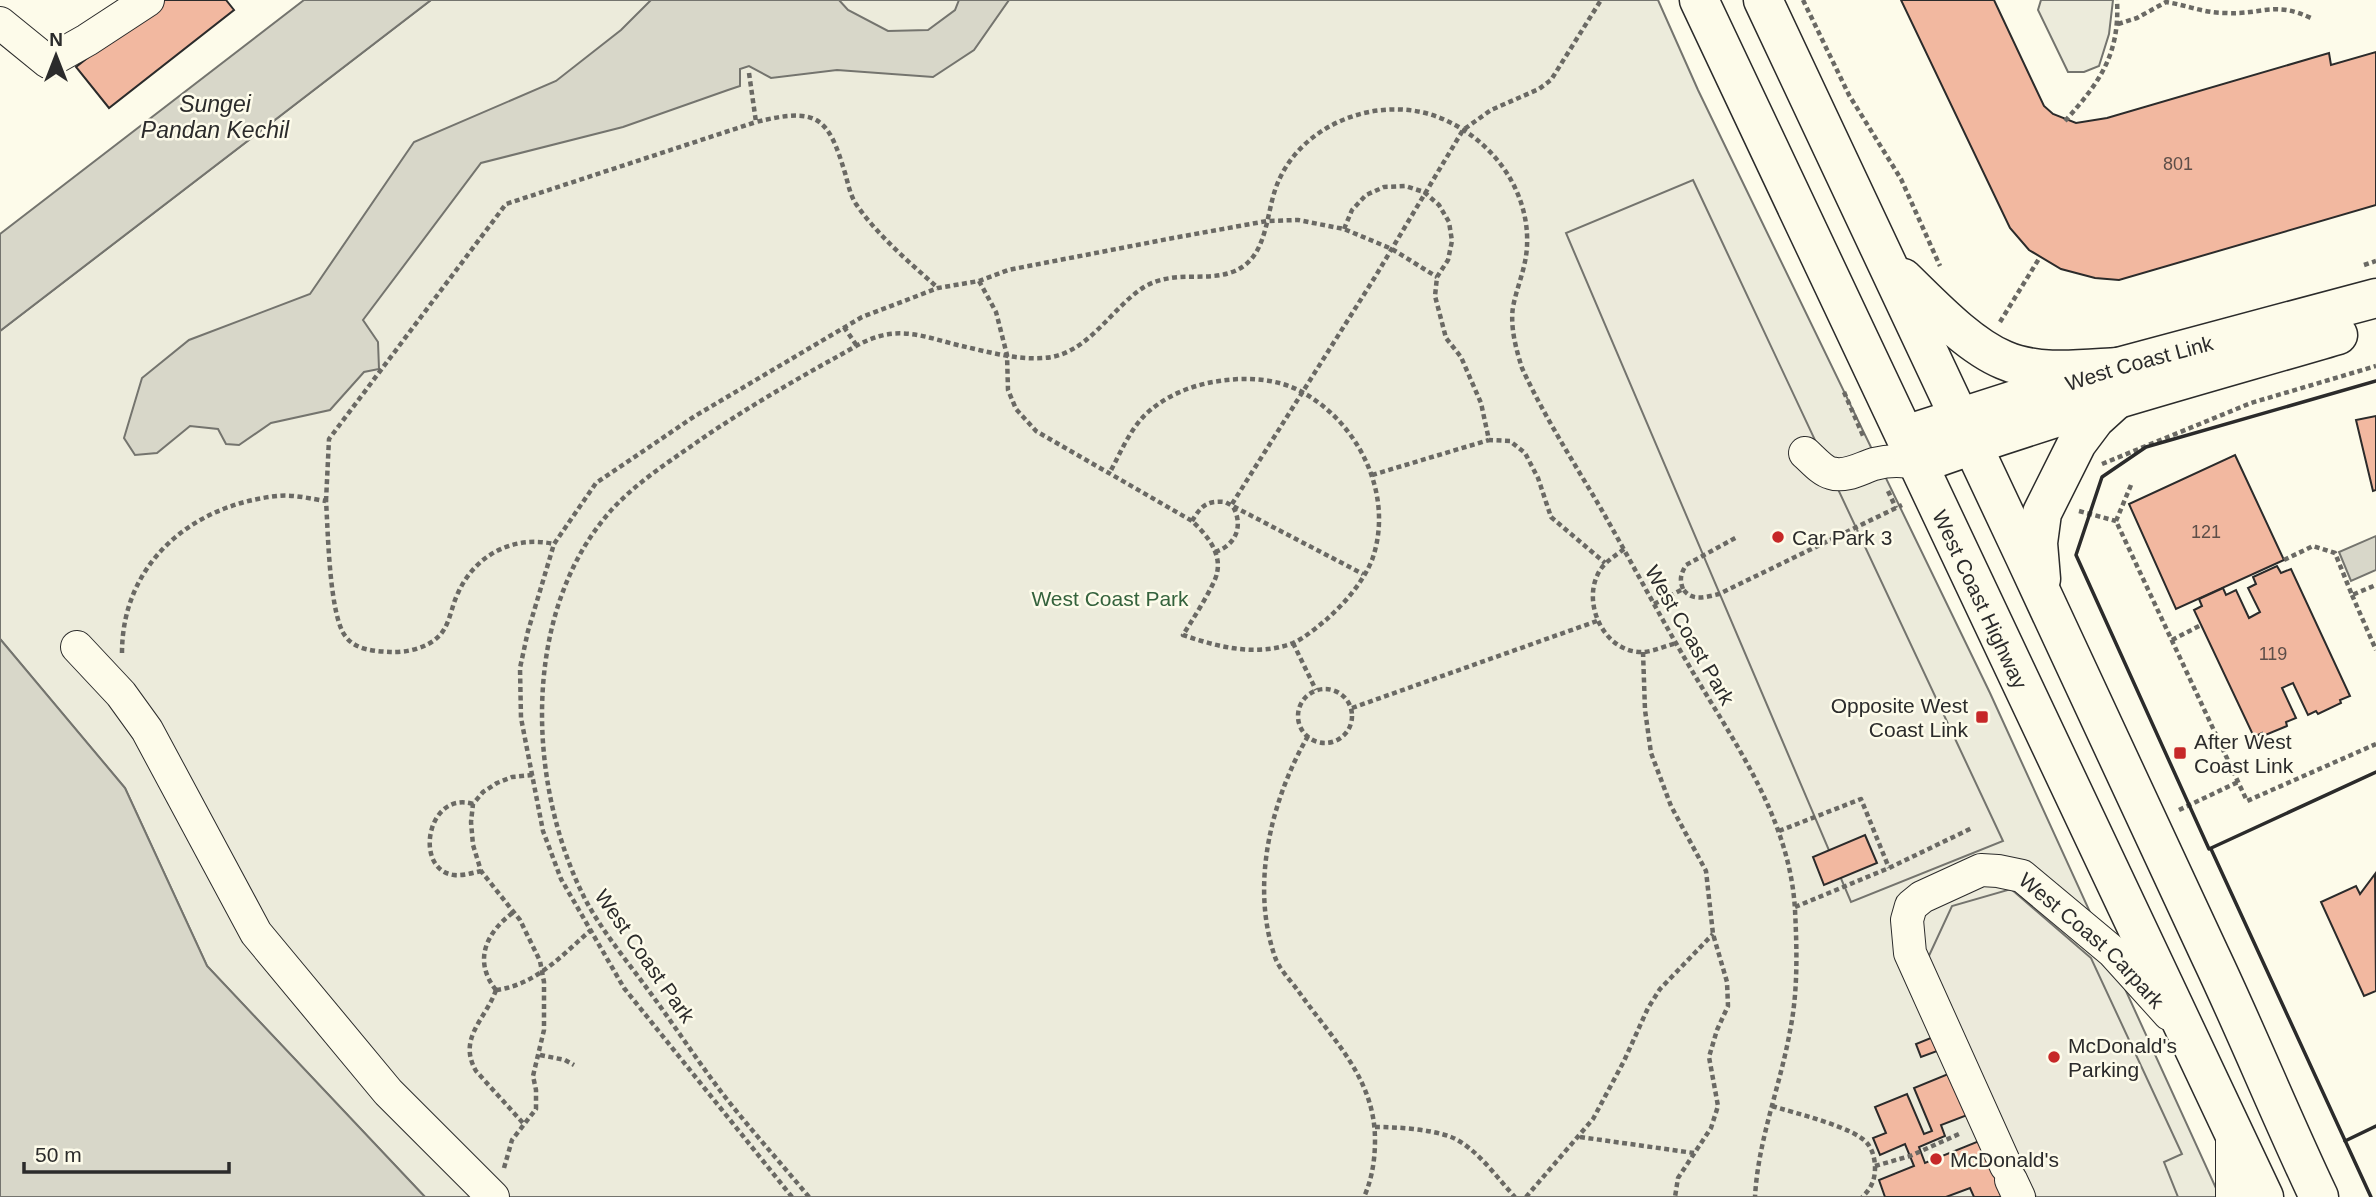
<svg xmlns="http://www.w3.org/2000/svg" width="2376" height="1197" viewBox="0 0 2376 1197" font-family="Helvetica,sans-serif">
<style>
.green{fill:#ecebdb;stroke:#74746e;stroke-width:2}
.parking{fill:#eceadb;stroke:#74746e;stroke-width:2}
.water{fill:#d8d7c9;stroke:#74746e;stroke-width:2}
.building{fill:#f2b8a0;stroke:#2b2b2b;stroke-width:2}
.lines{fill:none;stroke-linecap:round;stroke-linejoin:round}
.minor-casing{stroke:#2b2b2b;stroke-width:34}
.major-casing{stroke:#2b2b2b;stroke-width:41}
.highway-casing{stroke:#2b2b2b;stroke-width:41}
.path{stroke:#6a6964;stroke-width:4.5;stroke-dasharray:5 3.5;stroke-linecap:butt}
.minor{stroke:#fdfbea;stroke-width:32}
.major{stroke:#fdfbea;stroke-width:38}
.highway{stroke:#fdfbea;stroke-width:38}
.wall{stroke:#2b2b2b;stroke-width:3.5}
.poi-dot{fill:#c62828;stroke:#fdfbea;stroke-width:2.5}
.labels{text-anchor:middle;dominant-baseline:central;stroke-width:5;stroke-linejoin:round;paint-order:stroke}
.number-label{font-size:18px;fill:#5d4e48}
.street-label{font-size:21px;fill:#2b2b2b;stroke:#fdfbea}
.poi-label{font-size:21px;fill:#2b2b2b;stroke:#fdfbea;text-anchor:start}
.park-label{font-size:21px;fill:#34623c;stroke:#fdfbea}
.water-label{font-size:23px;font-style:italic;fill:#2b2b2b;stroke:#fdfbea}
</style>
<rect width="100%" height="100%" fill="#fdfbea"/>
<g class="green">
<polygon points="431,0 1658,0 1698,90 1990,693 2220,1197 425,1197 207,966 125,788 0,639 0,331"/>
<polygon points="2041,0 2113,0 2109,34 2099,66 2084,72 2068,72 2038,10"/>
</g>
<g class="parking">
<polygon points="1693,180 2003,841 1851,902 1566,233"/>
<polygon points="2011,889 2091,958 2182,1154 2164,1162 2178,1197 2036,1197 1927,960 1952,906"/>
</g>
<g class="water">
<polygon points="304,0 431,0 0,331 0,234"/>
<polygon points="651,0 839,0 848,10 888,31 928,30 955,10 959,0 1009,0 974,50 933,77 837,70 771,78 749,66 740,69 740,86 728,90 623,127 481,163 363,320 378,342 379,369 364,372 330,410 271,423 239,445 226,444 218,429 190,426 157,453 135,455 124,438 142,378 189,340 310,294 414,142 556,81 621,30"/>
<polygon points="2376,536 2376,570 2351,581 2339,552"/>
<polygon points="0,639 125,788 207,966 425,1197 0,1197"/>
</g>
<g class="building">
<polygon points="161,0 226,0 234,10 109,108 76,67"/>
<polygon points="1901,0 1994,0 2044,106 2053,114 2076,123 2107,118 2329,53 2331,65 2376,52 2376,205 2119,280 2095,278 2061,269 2029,250 2010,228"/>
<polygon points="2376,416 2376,490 2373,491 2356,420"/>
<polygon points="2235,455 2284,560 2176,609 2129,504"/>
<polygon points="2277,566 2281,573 2291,569 2350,696 2340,700 2341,703 2318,714 2316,711 2308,715 2293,683 2282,688 2296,718 2286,722 2287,726 2263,736 2262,733 2254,737 2194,610 2202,606 2199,599 2223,588 2226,595 2236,590 2249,618 2260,612 2248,588 2256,584 2253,577"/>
<polygon points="1865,835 1877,863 1824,885 1813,857"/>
<polygon points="2375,874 2376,991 2364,996 2321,902 2356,886 2360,894"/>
<polygon points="1943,1033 1948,1047 1921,1057 1916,1044"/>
<polygon points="1953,1072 1970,1114 1941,1125 1945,1136 1919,1147 1925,1163 1984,1139 2019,1160 2025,1174 2006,1197 1974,1197 1970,1188 1946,1197 1885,1197 1879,1180 1914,1166 1905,1144 1880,1155 1873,1138 1886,1133 1875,1107 1907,1094 1924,1134 1932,1131 1914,1088"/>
</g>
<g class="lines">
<defs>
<g id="minor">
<polyline points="0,23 48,62 87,40 148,0"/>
<path d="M 1805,453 C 1812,459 1822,471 1831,473 C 1846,478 1861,468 1874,464 C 1889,460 1904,460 1919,464"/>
<polyline points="77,647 121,694 147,730 256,933 388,1092 493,1197"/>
<polyline points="2232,1132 2232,1197"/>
<path id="s1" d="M 2006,1166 L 1910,953 L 1907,920 L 1911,906 L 1922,897 L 1981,870 L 1998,871 L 2022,876 L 2113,952 L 2169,1014"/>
<polyline points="2011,1180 2019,1197"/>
</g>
<g id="major">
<path id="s2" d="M 1905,435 L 2118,367 L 2376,298"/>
<path d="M 1919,464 C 2056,414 2198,376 2338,335"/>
</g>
<g id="highway">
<path id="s3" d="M 1699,0 C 1887,399 2073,799 2264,1197"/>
<path d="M 1763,0 C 1914,318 2062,636 2210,955 C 2248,1035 2281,1117 2319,1197"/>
<path d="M 1903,278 C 1931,305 1968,345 2004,360 C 2038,375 2082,369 2118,367"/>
<polyline points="2041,579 2038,543 2042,513 2077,443 2095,419 2117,399"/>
</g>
</defs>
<use href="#minor" class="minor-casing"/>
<use href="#major" class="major-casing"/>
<use href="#highway" class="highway-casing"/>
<g class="path">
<polyline points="1803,0 1849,95 1901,179 1940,266"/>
<path d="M 2118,24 L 2137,18 L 2166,2 C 2186,5 2204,13 2225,13 C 2263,15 2274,0 2313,19"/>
<path d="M 749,73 L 756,122 C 817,107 828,116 845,173 C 848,183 850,195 856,204 C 878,236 909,262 938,288"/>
<path d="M 2065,121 C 2100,82 2120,54 2117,0"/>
<polyline points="1344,229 1352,210 1366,195 1384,187 1405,186 1424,192 1439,205 1449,222 1452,241 1448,260 1437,277 1435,296 1446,338 1461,357 1481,403 1489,440 1510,441 1525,453 1538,478 1551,517 1605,563"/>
<polyline points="2364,265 2376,261"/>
<path d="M 979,281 L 996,312 L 1007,355 L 1008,390 L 1016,409 L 1036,431 L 1192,521 C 1205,533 1222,552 1217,573 C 1215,585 1191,622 1183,635 C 1218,647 1257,657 1293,643 C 1305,638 1317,627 1327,619 C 1345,603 1363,582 1372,560 C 1395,496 1359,423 1302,392 C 1277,378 1245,377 1219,381 C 1192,385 1167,395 1147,413 C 1130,429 1121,452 1110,472"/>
<polyline points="2000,322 2040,257"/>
<polyline points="844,327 857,346"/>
<polyline points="1844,392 1864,438"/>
<polyline points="2102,464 2251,403 2376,366"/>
<polyline points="1372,475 1489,440"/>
<polyline points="2131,485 2116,521 2247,801 2376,744"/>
<polyline points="1888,491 1896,508"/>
<polyline points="326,501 329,439 506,204 756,122"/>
<polyline points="1232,504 1375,277 1463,130 1491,110 1539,89 1551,80 1601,0"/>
<polyline points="2079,511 2116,521"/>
<path d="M 1192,521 C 1201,506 1207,500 1225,502 L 1363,574"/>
<path d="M 1624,549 C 1614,557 1602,563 1597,576 C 1583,607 1606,654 1644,652 C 1654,651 1666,646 1676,643"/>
<path d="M 1215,552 C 1237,545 1244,524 1232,505"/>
<polyline points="2284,560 2313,546 2335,553 2352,595 2376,585"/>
<path d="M 1683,589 C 1679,579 1681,574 1686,565 L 1737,537"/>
<polyline points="2352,595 2376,650"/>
<path d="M 1654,604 L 1683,589 C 1692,602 1706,597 1719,594 L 1902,505"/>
<polyline points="2172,640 2201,625"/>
<polyline points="1293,643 1316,690"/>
<polyline points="1643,652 1645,710 1651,753 1671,806 1706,871 1713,934 1727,982 1728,1006 1717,1030 1709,1057 1718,1106 1711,1128 1678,1178 1675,1197"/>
<path d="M 122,653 C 122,563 192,505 277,496 C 293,494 311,499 326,501 C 328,529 329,617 346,637 C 356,650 374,651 390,652 C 405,653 428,648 439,636 C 450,625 451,607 458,593 C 475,555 513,535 554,544"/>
<circle cx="1325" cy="716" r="27"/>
<polyline points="1352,708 1597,621"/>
<path d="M 1308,736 C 1271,800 1250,885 1275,957 C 1279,969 1291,981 1299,992 C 1332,1039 1375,1078 1375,1140 C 1375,1160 1372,1179 1364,1197"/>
<path d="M 473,804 C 427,790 413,870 454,875 C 463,876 472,873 481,871"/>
<polyline points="2179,810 2238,782"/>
<polyline points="1779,831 1861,799 1889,868"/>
<polyline points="1795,907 1889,868 1972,828"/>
<path d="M 496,990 C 486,1019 457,1038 476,1071 L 523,1123"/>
<path d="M 496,990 C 536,985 562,955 591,930"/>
<path d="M 496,990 C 472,960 487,931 515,911"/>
<polyline points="540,1055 565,1060 574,1065"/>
<path d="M 1772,1106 C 1794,1113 1854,1127 1867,1143 C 1873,1150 1875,1160 1875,1168 C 1875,1180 1871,1189 1862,1197"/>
<path d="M 1375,1127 C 1397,1127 1430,1129 1451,1137 C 1476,1147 1497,1178 1515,1197"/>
<polyline points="1580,1137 1694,1153"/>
<polyline points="1875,1166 1910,1156 1959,1134"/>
<polyline points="504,1168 512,1140 536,1109 536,1090 533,1076 544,1030 544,982 540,961 520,920 481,871 473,845 471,822 473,804 483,792 497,783 512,777 533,775"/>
<polyline points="792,1197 624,988 561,879 543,831 521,718 520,668 528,631 554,544 596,483 695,416 862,317 938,288 979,281 1008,270 1173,238 1267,221 1298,220 1344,229 1392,249 1437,277"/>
<path d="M 809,1197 C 780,1162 750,1129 722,1093 C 697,1060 674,1025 649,991 C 627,961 601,930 584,897 C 528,785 522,621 603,520 C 629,487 666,464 700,440 C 742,411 788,384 833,359 C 848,351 864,340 880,336 C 908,328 935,340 962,346 C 988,352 1017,360 1044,358 C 1088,355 1110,309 1144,287 C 1175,269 1206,283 1235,271 C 1270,256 1265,209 1279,180 C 1305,122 1380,95 1438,117 C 1490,137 1530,189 1527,246 C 1526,268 1517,286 1513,307 C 1510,327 1516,349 1522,368 C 1544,416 1573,461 1600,507 C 1631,561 1659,615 1691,669 C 1735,744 1790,819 1795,910 C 1797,950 1798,992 1790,1031 C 1780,1087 1758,1140 1755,1197"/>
<polyline points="1526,1197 1593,1119 1624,1061 1648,1008 1660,989 1713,934"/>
</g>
<use href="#minor" class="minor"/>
<use href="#major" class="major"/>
<use href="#highway" class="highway"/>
<g class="wall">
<polyline points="2376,381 2146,447 2102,477 2076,555 2209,849 2376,772"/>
<polyline points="2211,849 2371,1197"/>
<polyline points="2345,1141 2376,1126"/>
</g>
</g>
<g class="poi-dot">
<circle cx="1778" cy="537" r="7"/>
<rect x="1975" y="710" width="14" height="14" rx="3.5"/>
<rect x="2173" y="746" width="14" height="14" rx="3.5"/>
<circle cx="2054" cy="1057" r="7"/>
<circle cx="1936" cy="1159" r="7"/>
</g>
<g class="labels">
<g class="number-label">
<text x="2178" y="164">801</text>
<text x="2206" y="532">121</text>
<text x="2273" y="654">119</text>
</g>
<g class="street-label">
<text stroke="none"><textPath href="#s2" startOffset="245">West Coast Link</textPath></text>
<text stroke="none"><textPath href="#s3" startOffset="662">West Coast Highway</textPath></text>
<text transform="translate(1690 635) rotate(60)">West Coast Park</text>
<text stroke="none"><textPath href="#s1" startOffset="497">West Coast Carpark</textPath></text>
<text transform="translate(645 956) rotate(55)">West Coast Park</text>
</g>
<g class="poi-label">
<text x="1792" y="537">Car Park 3</text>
<text x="1968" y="705" text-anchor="end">Opposite West<tspan x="1968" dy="24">Coast Link</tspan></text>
<text x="2194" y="741">After West<tspan x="2194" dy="24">Coast Link</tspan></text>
<text x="2068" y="1045">McDonald's<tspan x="2068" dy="24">Parking</tspan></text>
<text x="1950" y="1159">McDonald's</text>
</g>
<g class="park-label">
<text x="1110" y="598">West Coast Park</text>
</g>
<g class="water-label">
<text x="215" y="104">Sungei<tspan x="215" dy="26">Pandan Kechil</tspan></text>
</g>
</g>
<g transform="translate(56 56)" stroke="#fdfbea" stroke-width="5" paint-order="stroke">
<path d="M0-5L12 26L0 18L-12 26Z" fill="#2b2b2b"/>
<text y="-10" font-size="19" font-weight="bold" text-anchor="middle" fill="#2b2b2b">N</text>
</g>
<path d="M24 1162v10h205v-10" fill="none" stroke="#2b2b2b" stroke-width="3.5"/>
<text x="35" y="1162" font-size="21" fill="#2b2b2b" stroke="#fdfbea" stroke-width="5" paint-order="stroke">50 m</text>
</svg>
